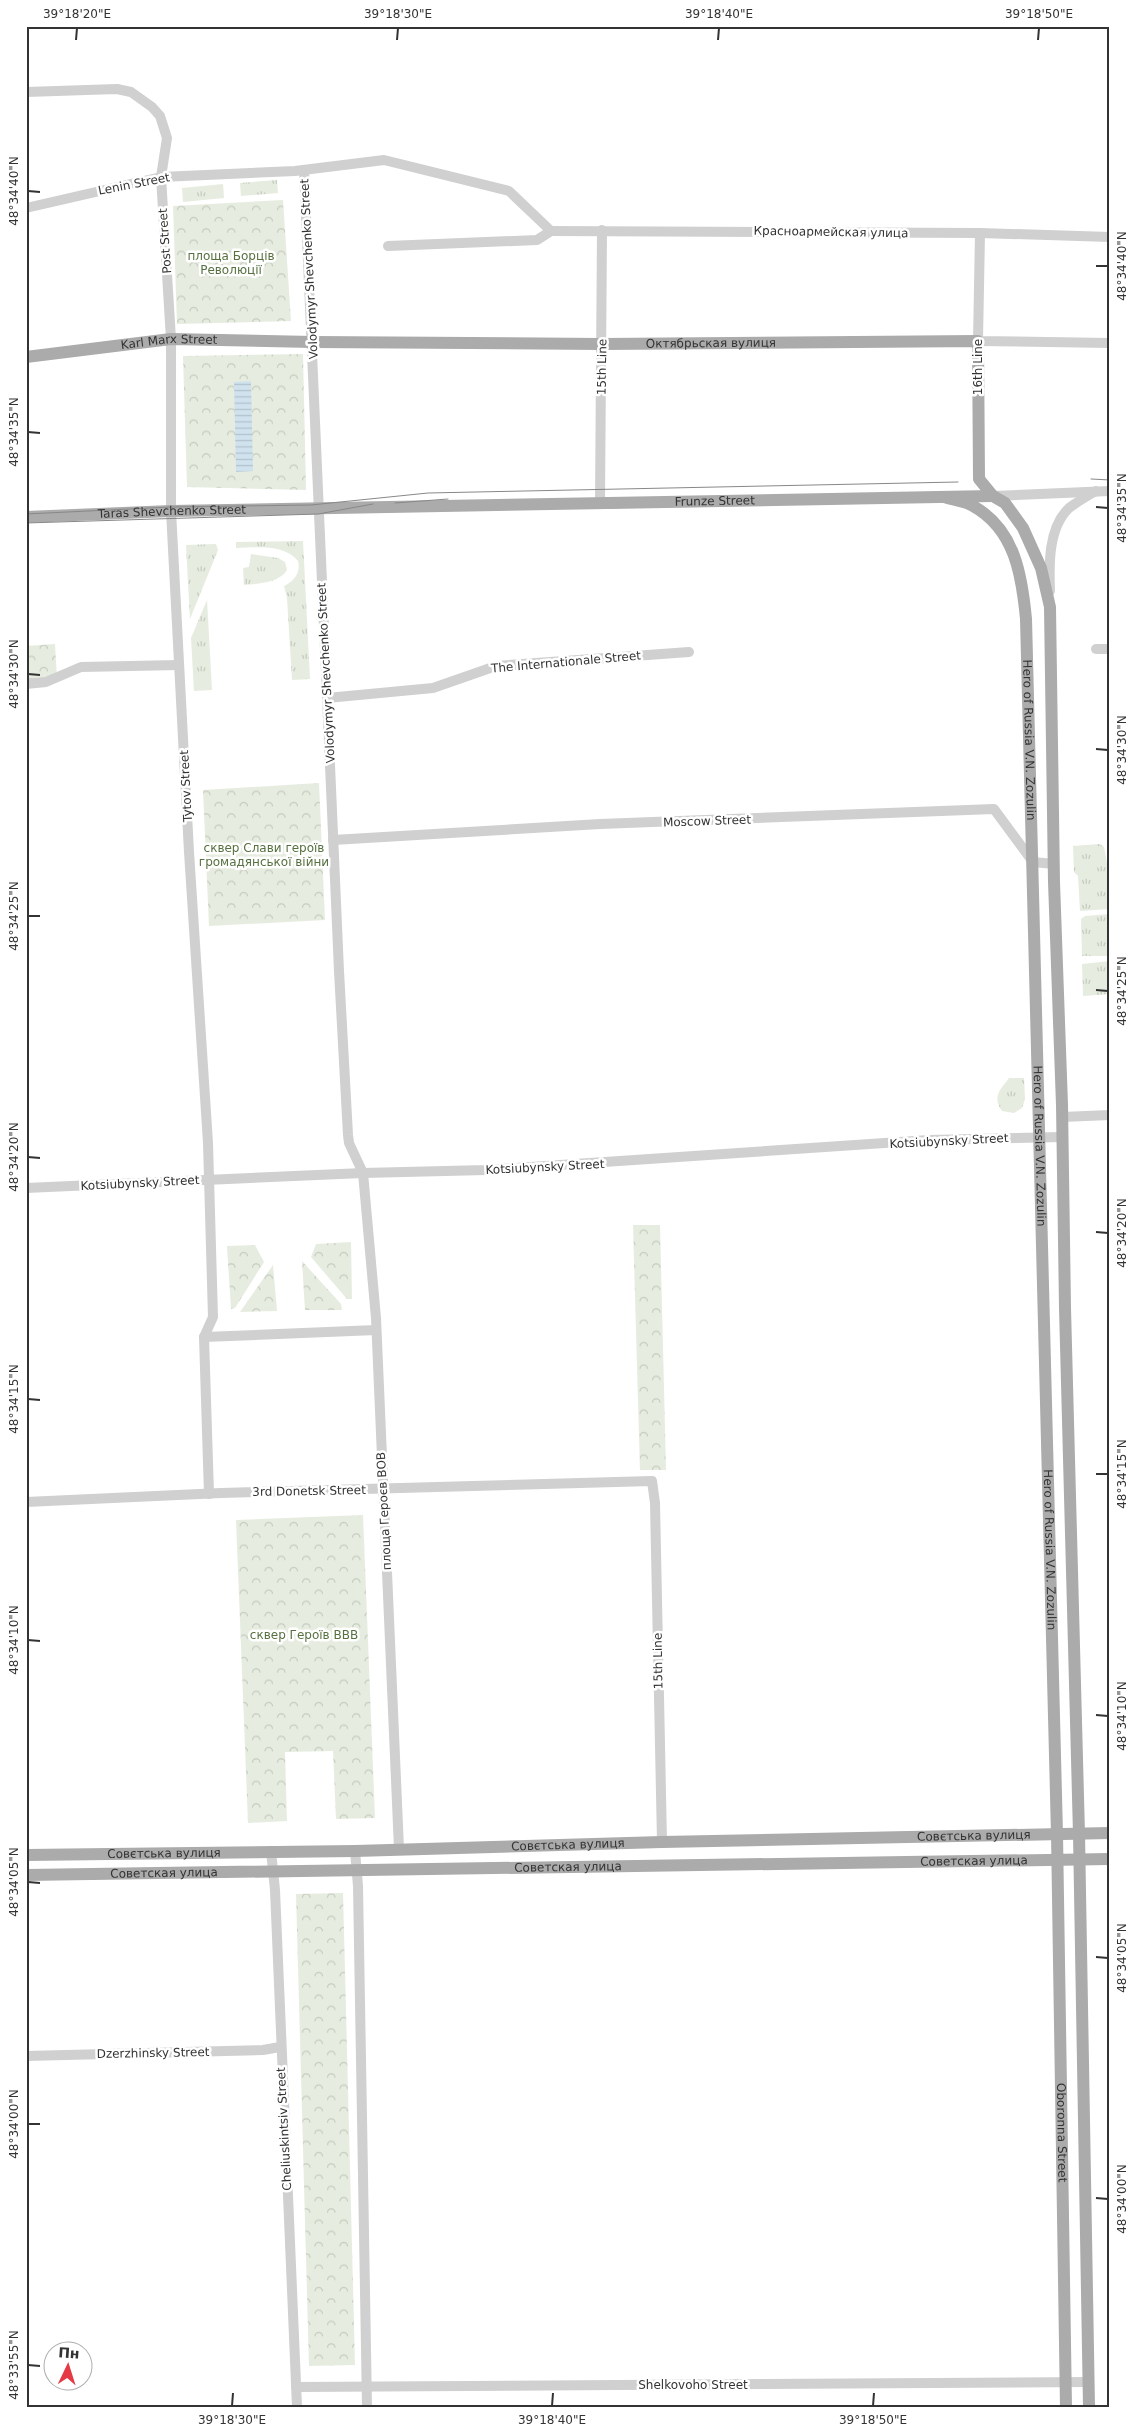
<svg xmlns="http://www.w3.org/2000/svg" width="1136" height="2433" viewBox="0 0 1136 2433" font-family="'DejaVu Sans',sans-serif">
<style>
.grass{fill:url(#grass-tufts)}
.forest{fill:url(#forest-crowns)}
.water{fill:url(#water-rules)}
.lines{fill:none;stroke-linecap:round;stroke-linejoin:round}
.minor{stroke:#d0d0d0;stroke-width:10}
.major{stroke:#ababab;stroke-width:12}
.tram{stroke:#888;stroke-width:1}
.ticks{fill:none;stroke:#333;stroke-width:2}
.labels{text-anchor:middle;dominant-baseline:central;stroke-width:5;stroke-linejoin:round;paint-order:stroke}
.street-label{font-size:12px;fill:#333;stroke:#fff}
.park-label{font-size:12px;fill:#56703f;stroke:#fff}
.neatline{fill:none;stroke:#333;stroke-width:2}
.ticks-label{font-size:12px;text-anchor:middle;fill:#333}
</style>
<defs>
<pattern id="grass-tufts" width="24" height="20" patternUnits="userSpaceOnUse" patternTransform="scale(1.25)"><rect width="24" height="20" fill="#e6ecdf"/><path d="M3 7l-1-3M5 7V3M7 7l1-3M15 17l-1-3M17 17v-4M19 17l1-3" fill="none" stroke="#c6cbc0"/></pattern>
<pattern id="forest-crowns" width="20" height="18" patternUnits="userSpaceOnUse" patternTransform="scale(1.25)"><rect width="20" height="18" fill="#e6ecdf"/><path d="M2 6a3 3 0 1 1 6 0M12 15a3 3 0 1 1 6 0" fill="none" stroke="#c6cbc0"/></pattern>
<pattern id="water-rules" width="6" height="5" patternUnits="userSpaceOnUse" patternTransform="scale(1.25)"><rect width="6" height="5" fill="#cfe2ee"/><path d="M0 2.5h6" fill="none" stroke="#b2c2cd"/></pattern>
</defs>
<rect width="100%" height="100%" fill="#fff"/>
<g class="grass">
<polygon points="277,180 278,193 241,196 240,183"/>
<polygon points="223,184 224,198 183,202 182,188"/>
<path d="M 303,541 L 310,679 L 292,680 L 287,598 L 284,586 C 294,581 301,573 298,561 C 285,544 256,547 236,548 L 236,542 Z"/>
<polygon points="216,544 218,550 190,619 186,545"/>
<path d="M 251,554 L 278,558 L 285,562 L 287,570 C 279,583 257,584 244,585 L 243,568 L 249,567 Z"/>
<polygon points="207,600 212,690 194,691 191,638"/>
<polygon points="1100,844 1104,847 1110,879 1110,909 1080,911 1078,876 1074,872 1073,846"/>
<polygon points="1110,914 1110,956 1082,956 1081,919 1085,916"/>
<polygon points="1110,961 1110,994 1083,996 1082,964"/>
<path d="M 1009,1078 L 1024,1078 L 1025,1099 L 1022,1108 L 1014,1113 L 1002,1111 C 992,1097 1000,1090 1009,1078 Z"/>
</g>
<g class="forest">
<polygon points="283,200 291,321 177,324 173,206"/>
<polygon points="303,354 306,490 187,487 183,356"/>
<polygon points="55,644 57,679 26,680 26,646"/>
<polygon points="319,783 325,920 209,926 203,790"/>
<polygon points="633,1225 660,1225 666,1470 640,1470"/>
<polygon points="351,1242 352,1299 347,1299 311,1257 316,1244"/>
<polygon points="255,1245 264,1262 235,1308 231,1309 227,1246"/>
<polygon points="302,1261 341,1304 342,1310 305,1310"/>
<polygon points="273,1265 277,1311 240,1312"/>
<polygon points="363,1515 375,1818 336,1819 333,1751 285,1752 287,1821 248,1823 236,1520"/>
<polygon points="343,1893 355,2365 309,2366 296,1894"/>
</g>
<polygon class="water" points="251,381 253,471 236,472 234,382"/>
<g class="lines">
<g class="minor">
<polyline points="26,92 117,89 131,92 152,107 160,116 167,138 161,177 171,339 171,511 189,852 208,1143 213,1317 204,1337 209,1494"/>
<polyline points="304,170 339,971 348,1135 349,1143 363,1173 376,1318 399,1849"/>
<polyline points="26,208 161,177 295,171 384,160 509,191 551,231"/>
<polyline points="551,231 980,233 1110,237"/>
<polyline points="980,233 978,341 1110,343"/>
<polyline points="388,246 537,240 551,231"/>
<polyline points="993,496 1110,491"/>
<polyline points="600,504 602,230"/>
<path d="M 1050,591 C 1049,565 1048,528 1069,508 C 1077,502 1087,496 1096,491"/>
<polyline points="1096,649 1110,649"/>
<polyline points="26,684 46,682 81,667 179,665"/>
<polyline points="327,698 433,688 496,666 689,652"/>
<polyline points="333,840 600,824 994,809 1033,862 1054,864"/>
<polyline points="1062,1117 1110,1115"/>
<polyline points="26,1188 363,1173 486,1170 929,1140 1062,1137"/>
<polyline points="204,1337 376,1330"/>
<polyline points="26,1502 221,1493 652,1481 655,1503 662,1842"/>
<polyline points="271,1851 275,1890 297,2407"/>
<polyline points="355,1851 358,1886 367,2407"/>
<polyline points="26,2056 263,2050 280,2047"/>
<polyline points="296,2387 1089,2382"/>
</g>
<g class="major">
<path id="s1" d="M 26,357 L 171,339 L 313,342 L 602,344 L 978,341 L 979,479 L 993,496 L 1005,503 L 1023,528 L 1041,568 L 1050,607 L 1054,882 L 1062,1105 L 1065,1308 L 1079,1834 L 1089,2407"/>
<path id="s2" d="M 944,497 C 953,500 965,501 973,506 C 1015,529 1022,576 1026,619 L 1057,1834 L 1066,2407"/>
<path id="s3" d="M 26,517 L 171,511 L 993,496"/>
<path id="s4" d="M 26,1855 L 355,1851 L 662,1842 L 1110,1833"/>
<path id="s5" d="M 26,1875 L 1110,1859"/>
</g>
<g class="tram">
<polyline points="1091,479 1110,480"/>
<polyline points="395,503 448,499"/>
<polyline points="26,514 171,507 311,505 428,493 958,482"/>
<polyline points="26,523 318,514 373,504"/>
</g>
</g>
<path class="ticks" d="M 76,40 L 77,28M 397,40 L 398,28M 718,40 L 719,28M 1038,40 L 1039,28M 28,191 L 40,192M 1096,266 L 1108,266M 28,432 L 40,433M 1096,507 L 1108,508M 28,674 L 40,675M 1096,749 L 1108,750M 28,916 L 40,916M 1096,990 L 1108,991M 28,1157 L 40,1158M 1096,1232 L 1108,1233M 28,1399 L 40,1400M 1096,1474 L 1108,1474M 28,1640 L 40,1641M 1096,1715 L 1108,1716M 28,1882 L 40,1883M 1096,1957 L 1108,1958M 28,2124 L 40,2124M 1096,2198 L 1108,2199M 28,2365 L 40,2366M 232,2406 L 233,2393M 552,2406 L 553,2393M 873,2406 L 874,2393"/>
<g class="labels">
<g class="street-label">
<text transform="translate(134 184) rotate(-11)">Lenin Street</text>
<text transform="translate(831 232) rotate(1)">Красноармейская улица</text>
<text transform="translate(165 241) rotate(-94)">Post Street</text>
<text transform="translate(309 269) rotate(-93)">Volodymyr Shevchenko Street</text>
<text stroke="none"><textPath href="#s1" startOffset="144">Karl Marx Street</textPath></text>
<text stroke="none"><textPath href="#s1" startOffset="686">Октябрьская вулиця</textPath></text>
<text transform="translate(602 367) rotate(-89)">15th Line</text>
<text transform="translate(978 367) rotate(-90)">16th Line</text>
<text stroke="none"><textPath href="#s3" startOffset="689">Frunze Street</textPath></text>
<text stroke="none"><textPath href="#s3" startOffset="146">Taras Shevchenko Street</textPath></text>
<text transform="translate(566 662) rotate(-5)">The Internationale Street</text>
<text transform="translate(326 673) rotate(-93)">Volodymyr Shevchenko Street</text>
<text stroke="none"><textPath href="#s2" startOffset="282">Hero of Russia V.N. Zozulin</textPath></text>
<text transform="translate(186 786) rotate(-93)">Tytov Street</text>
<text transform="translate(707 821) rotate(-2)">Moscow Street</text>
<text transform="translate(949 1141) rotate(-3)">Kotsiubynsky Street</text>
<text stroke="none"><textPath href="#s2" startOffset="688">Hero of Russia V.N. Zozulin</textPath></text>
<text transform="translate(545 1167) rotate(-3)">Kotsiubynsky Street</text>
<text transform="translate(140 1183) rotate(-3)">Kotsiubynsky Street</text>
<text transform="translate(309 1491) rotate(-1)">3rd Donetsk Street</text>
<text transform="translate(384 1511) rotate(-93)">площа Героєв ВОВ</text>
<text stroke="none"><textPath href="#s2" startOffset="1092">Hero of Russia V.N. Zozulin</textPath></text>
<text transform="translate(658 1661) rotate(-91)">15th Line</text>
<text stroke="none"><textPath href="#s4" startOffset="948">Совєтська вулиця</textPath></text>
<text stroke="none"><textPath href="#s4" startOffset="542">Совєтська вулиця</textPath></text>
<text stroke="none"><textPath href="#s4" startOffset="138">Совєтська вулиця</textPath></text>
<text stroke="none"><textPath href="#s5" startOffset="948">Советская улица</textPath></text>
<text stroke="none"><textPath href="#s5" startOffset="542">Советская улица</textPath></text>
<text stroke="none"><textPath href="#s5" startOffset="138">Советская улица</textPath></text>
<text transform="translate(153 2053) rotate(-1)">Dzerzhinsky Street</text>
<text transform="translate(284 2129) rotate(-93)">Cheliuskintsiv Street</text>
<text stroke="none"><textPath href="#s2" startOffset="1675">Oboronna Street</textPath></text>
<text x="693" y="2385">Shelkovoho Street</text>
</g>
<g class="park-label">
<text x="231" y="256">площа Борців<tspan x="231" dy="14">Революції</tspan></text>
<text x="264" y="848">сквер Слави героїв<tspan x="264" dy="14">громадянської війни</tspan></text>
<text x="304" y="1635">сквер Героїв ВВВ</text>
</g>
</g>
<rect width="1136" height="2433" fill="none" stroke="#ffffff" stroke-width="55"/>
<g transform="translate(68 2366) rotate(4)"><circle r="24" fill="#ffffff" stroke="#adadad"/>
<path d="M0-4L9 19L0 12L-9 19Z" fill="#e63946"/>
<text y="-8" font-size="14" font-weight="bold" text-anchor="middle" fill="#333333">Пн</text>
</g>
<rect x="28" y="28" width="1080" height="2378" class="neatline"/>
<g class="ticks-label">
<text x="77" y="18">39°18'20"E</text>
<text x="398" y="18">39°18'30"E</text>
<text x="719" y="18">39°18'40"E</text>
<text x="1039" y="18">39°18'50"E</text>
<text transform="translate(14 191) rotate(-90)" y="4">48°34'40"N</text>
<text transform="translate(1122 266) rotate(-90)" y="4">48°34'40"N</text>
<text transform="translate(14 432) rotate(-90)" y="4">48°34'35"N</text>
<text transform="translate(1122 508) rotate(-90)" y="4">48°34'35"N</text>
<text transform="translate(14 674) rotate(-90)" y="4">48°34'30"N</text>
<text transform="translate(1122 750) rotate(-90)" y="4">48°34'30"N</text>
<text transform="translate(14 916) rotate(-90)" y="4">48°34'25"N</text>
<text transform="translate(1122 991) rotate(-90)" y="4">48°34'25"N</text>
<text transform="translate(14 1157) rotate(-90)" y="4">48°34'20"N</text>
<text transform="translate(1122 1233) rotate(-90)" y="4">48°34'20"N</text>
<text transform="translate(14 1399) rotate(-90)" y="4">48°34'15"N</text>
<text transform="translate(1122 1474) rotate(-90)" y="4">48°34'15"N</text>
<text transform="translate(14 1640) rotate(-90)" y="4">48°34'10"N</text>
<text transform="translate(1122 1716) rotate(-90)" y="4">48°34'10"N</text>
<text transform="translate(14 1882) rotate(-90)" y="4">48°34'05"N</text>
<text transform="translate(1122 1958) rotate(-90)" y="4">48°34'05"N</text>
<text transform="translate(14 2124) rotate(-90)" y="4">48°34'00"N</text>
<text transform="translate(1122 2199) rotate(-90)" y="4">48°34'00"N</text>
<text transform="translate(14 2365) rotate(-90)" y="4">48°33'55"N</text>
<text x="232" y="2424">39°18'30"E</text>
<text x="552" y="2424">39°18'40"E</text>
<text x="873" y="2424">39°18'50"E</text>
</g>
</svg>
